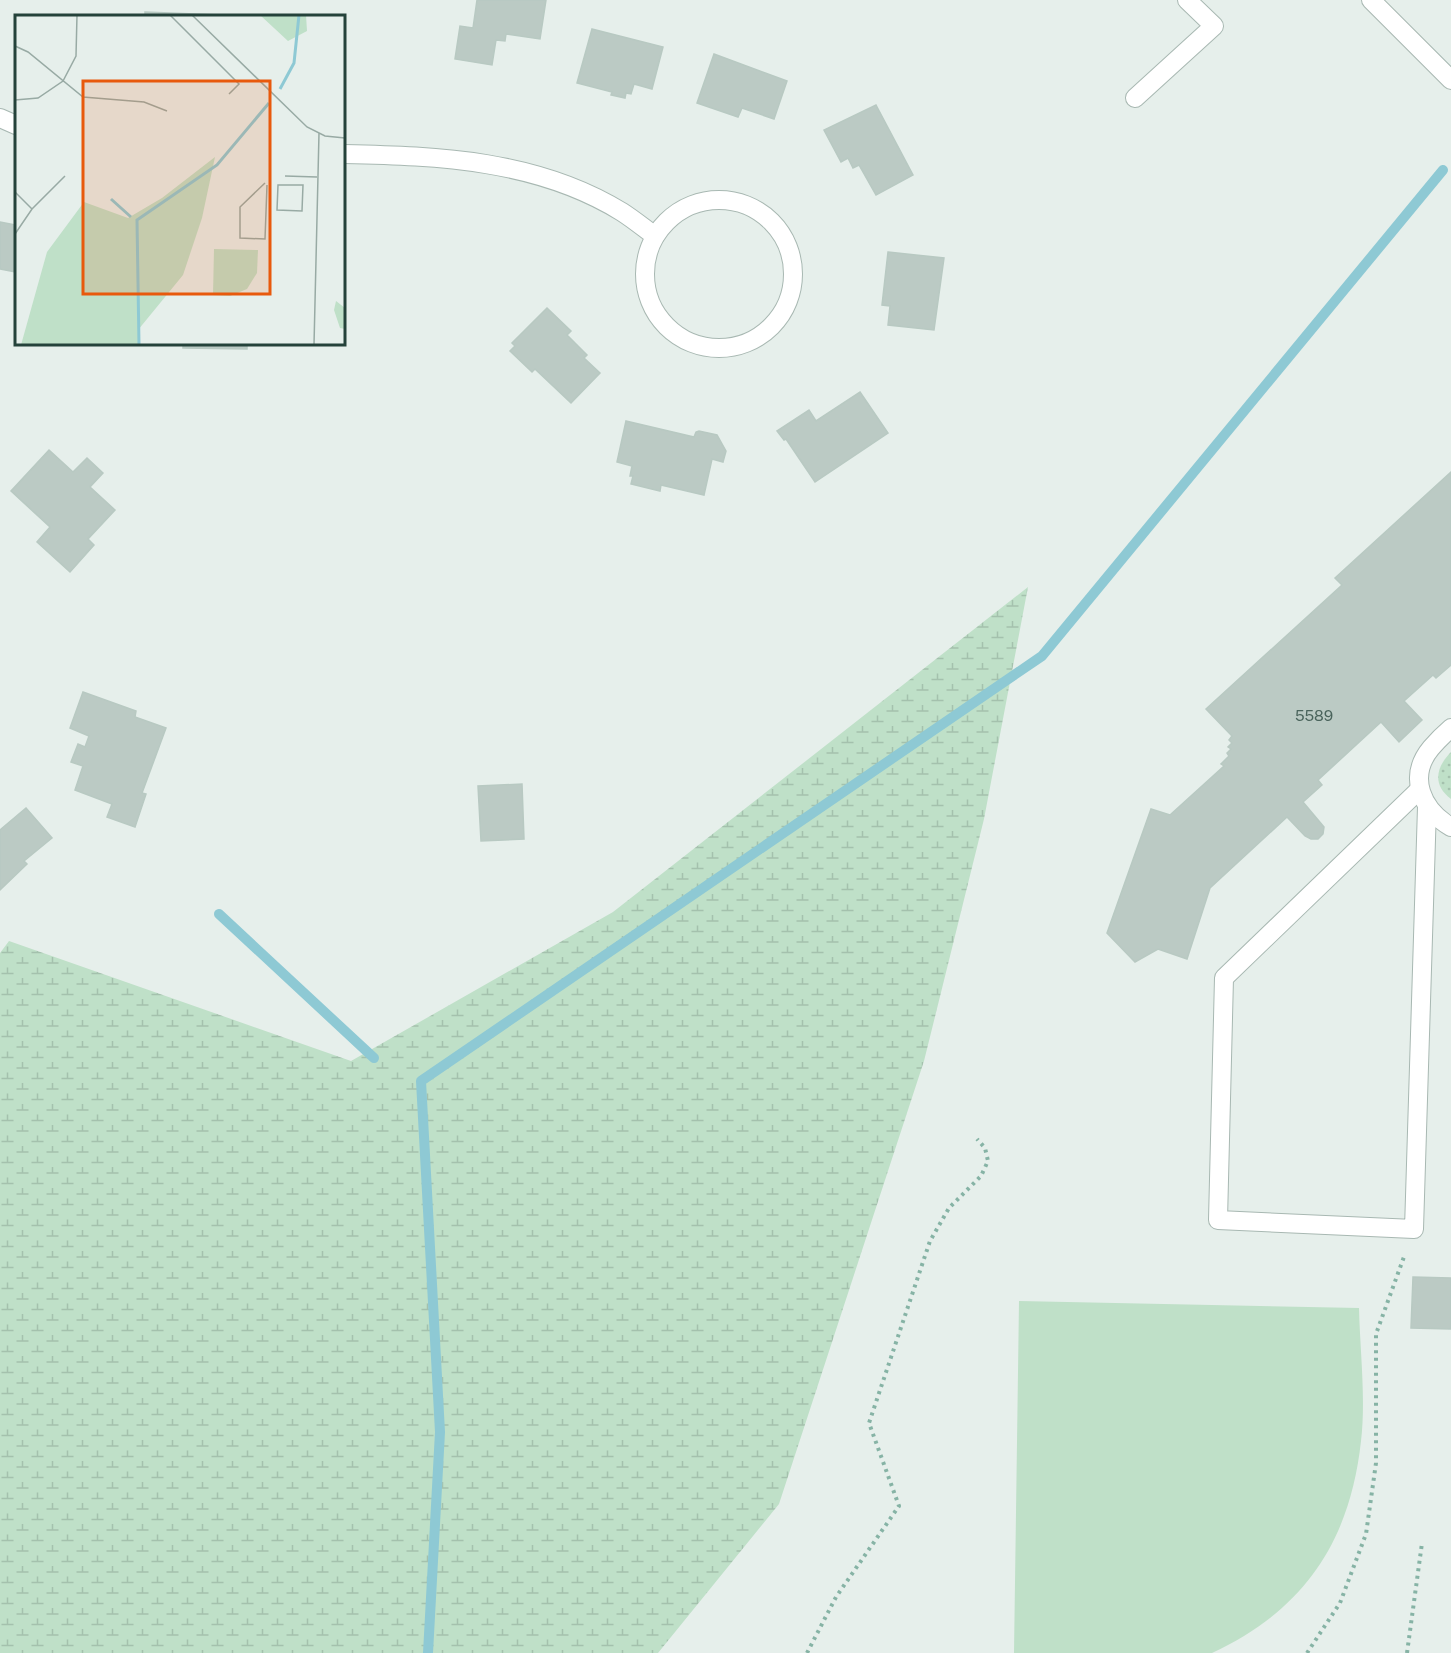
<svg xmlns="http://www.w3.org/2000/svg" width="1451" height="1653" viewBox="0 0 1451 1653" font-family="'Public Sans',sans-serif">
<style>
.grass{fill:url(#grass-dots)}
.wetland{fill:url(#wetland-marsh)}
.park{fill:#bfe0c8}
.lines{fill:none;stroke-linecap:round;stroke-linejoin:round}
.stream{stroke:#8ec9d4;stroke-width:10}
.building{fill:#bbcac4;stroke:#b8c9c2;stroke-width:1.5}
.minor-casing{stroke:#a8b8b2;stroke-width:20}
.path{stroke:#86b3a5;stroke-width:4;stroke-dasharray:3 4.5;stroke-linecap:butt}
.minor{stroke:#fff;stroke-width:18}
.labels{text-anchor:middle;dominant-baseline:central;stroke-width:6;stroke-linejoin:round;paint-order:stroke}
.number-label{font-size:15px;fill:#4a645c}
.inset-river{fill:none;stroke:#8ec9d4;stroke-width:3}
.inset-road{fill:none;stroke:#98aaa4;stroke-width:1.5}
.view{fill:#e8590c;fill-opacity:0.15;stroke:#e8590c;stroke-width:3}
.inset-edge{fill:none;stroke:#24423a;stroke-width:3}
</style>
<defs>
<pattern id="grass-dots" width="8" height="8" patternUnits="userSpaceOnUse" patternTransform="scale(1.5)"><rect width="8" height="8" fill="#bfe0c8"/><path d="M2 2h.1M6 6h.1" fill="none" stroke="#a4c1ad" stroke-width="1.8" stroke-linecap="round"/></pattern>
<pattern id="wetland-marsh" width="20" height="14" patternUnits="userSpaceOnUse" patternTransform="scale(1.5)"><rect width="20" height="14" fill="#bfe0c8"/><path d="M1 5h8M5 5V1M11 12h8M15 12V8" fill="none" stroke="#a4c1ad"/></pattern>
</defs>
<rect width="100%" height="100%" fill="#e6efeb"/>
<path class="grass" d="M 1451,752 L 1451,799 C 1432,785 1436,767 1451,752 Z"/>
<polygon class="wetland" points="1028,587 984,819 924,1061 779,1504 658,1653 0,1653 0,953 9,941 351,1061 613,912"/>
<path class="park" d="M 1019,1301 L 1359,1308 C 1360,1350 1366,1399 1361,1441 C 1350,1542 1304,1610 1212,1653 L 1014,1653 Z"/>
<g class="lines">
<g class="stream">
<polyline points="219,914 374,1058"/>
<polyline points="428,1653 440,1432 421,1081 1042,656 1443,170"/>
</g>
</g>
<g class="building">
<polygon points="477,0 546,0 540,39 506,34 505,41 496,40 492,65 455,59 460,26 473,28"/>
<polygon points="145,12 245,16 145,16"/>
<polygon points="592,29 663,47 652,89 634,84 631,94 626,93 625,98 611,95 612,92 577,83"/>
<polygon points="714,54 787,81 774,119 742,108 738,117 697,103"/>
<polygon points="876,105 913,175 876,195 859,165 853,168 848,158 841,162 824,130"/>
<polygon points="0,222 16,225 16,272 0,269"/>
<polygon points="888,252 944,258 934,330 888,325 890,306 882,305"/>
<polygon points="547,308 571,331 567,335 587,355 584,358 600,373 571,403 535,369 532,372 510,351 515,346 512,343"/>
<polygon points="183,344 247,344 247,349 183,348"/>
<polygon points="860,392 888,433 815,482 786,439 784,440 777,431 809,410 816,421"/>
<polygon points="626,421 694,437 696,432 699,431 717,435 726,451 723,462 712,459 704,495 661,485 660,491 631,484 633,476 630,476 632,466 617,462"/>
<polygon points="49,450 73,472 87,458 103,473 90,487 115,510 88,539 94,545 70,572 37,542 50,527 11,491"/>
<polygon points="1451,472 1451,665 1436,678 1433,675 1404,701 1422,720 1399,742 1381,722 1318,780 1322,785 1303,802 1324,827 1323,834 1318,839 1311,839 1305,836 1287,817 1210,888 1187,959 1158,949 1135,962 1107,933 1151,809 1170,815 1224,766 1221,764 1229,756 1227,753 1231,749 1228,747 1232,743 1229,740 1232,736 1206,709 1342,585 1335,578"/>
<polygon points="83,692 136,711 135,717 166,728 142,793 146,794 135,827 107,817 112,804 75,790 83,766 71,762 78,744 85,747 89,736 70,728"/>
<polygon points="522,784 524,839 481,841 478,786"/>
<polygon points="26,808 52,838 24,861 27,864 0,890 0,830"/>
<polygon points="1413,1277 1451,1278 1451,1329 1411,1328"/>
</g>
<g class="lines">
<defs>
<g id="minor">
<polyline points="1371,0 1451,80"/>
<polyline points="1135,98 1214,26 1187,0"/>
<polyline points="0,118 16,125"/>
<path d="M 344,154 C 439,156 538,160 622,212 C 633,219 644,228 655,236"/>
<circle cx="719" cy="274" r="74"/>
<path d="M 1451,728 C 1444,734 1437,741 1431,748 C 1407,777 1422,810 1451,827"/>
<polyline points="1419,790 1224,978 1218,1220 1414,1229 1427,807"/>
</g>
</defs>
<use href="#minor" class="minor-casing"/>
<g class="path">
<polyline points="807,1653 836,1597 899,1506 869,1423 930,1241 949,1208 981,1176 988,1161 985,1148 977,1139"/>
<polyline points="1307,1653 1340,1603 1366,1534 1376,1463 1376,1334 1405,1254"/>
<polyline points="1407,1653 1422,1543"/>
</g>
<use href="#minor" class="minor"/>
</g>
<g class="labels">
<g class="number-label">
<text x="1314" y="715">5589</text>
</g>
</g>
<g transform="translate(15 15)">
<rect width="330" height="330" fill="#e6efeb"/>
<path d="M 245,0 L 291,0 L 292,16 L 273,26 ZM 321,286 L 330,293 L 330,314 L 325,313 L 319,295 Z" fill="#bfe0c8"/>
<path d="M 200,142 L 187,203 L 168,260 L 123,315 L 123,330 L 6,330 L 32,237 L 69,187 L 113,203 L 147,183 Z" fill="#bfe0c8"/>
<path d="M 199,234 L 243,235 L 242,258 L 232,274 L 215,281 L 198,280 Z" fill="#bfe0c8"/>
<path class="inset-river" d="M 265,74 L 279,48 L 284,0M 96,184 L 116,202M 124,330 L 122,205 L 202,150 L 254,88"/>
<path class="inset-road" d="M 155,0 L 224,69 L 214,79M 177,0 L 292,112 L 310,121 L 330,123M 0,31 L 13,37 L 68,82 L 129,87 L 152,96M 0,85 L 23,83 L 48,66 L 61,41 L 62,0M 270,161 L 302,162M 250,168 L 225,192 L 225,223 L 250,224 L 252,170M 263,170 L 288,170 L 287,196 L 262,195 ZM 0,177 L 17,194M 0,219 L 17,194 L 50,161M 299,330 L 304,118"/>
<path class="view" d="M 68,66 L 255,66 L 255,279 L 68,279 Z"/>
<rect width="330" height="330" class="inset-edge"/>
</g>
</svg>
